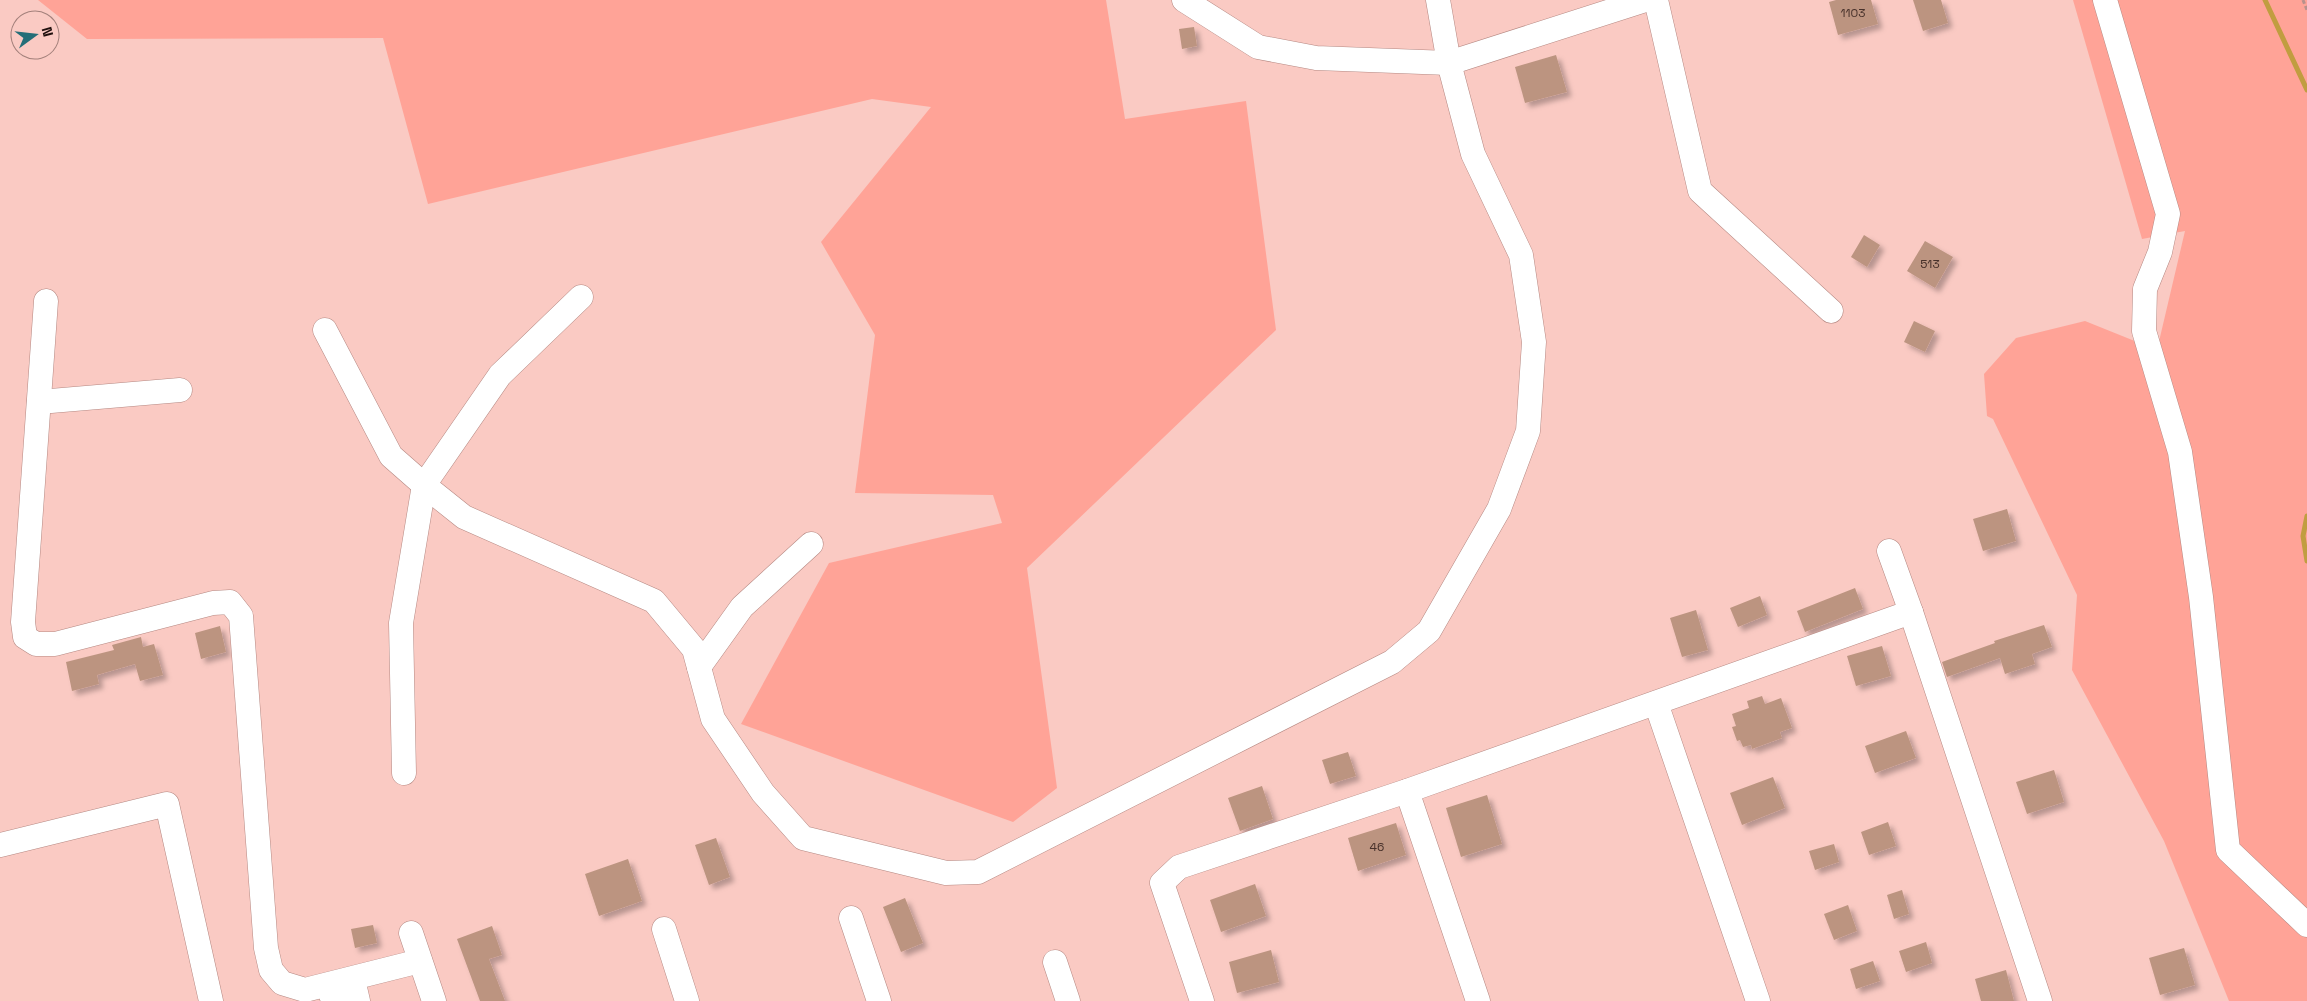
<svg xmlns="http://www.w3.org/2000/svg" width="2307" height="1001" viewBox="0 0 2307 1001" font-family="'Space Grotesk',sans-serif">
<style>
.green{fill:#ffa397}
.lines{fill:none;stroke-linecap:round;stroke-linejoin:round}
.stream{stroke:#c19d40;stroke-width:5}
.building{fill:#bc9480;filter:url(#shadow)}
.minor-casing{stroke:#b58882;stroke-width:25}
.path{stroke:#b8918c;stroke-width:3;stroke-dasharray:4 2.5;stroke-linecap:butt}
.minor{stroke:#fff;stroke-width:24}
.labels{text-anchor:middle;dominant-baseline:central;stroke-width:4.5;stroke-linejoin:round;paint-order:stroke}
.number-label{font-size:12px;fill:#47312a}
</style>
<defs>
<filter id="shadow"><feDropShadow dx="4.5" dy="4.5" stdDeviation="2.5" flood-color="#0004"/></filter>
</defs>
<rect width="100%" height="100%" fill="#facac3"/>
<g class="green">
<polygon points="38,0 1106,0 1125,119 1246,101 1276,330 1027,568 1057,788 1013,822 741,724 829,563 1002,523 993,495 855,493 875,335 821,242 931,107 872,99 428,204 383,38 87,39"/>
<polygon points="2073,0 2307,0 2307,1001 2229,1001 2164,841 2072,670 2077,595 1993,419 1987,416 1984,374 2016,338 2085,321 2157,350 2185,231 2142,239"/>
</g>
<g class="lines">
<g class="stream">
<polyline points="2265,0 2307,90"/>
<polyline points="2307,516 2303,536 2307,561"/>
</g>
</g>
<g class="building">
<polygon points="1836,0 1871,0 1878,24 1838,35 1829,2"/>
<polygon points="1913,0 1941,0 1948,23 1923,31"/>
<polygon points="1194,27 1197,46 1182,49 1179,29"/>
<polygon points="1556,55 1567,92 1525,103 1515,67"/>
<polygon points="1864,235 1880,245 1867,267 1851,257"/>
<polygon points="1925,241 1953,257 1935,288 1907,271"/>
<polygon points="1914,321 1935,331 1925,352 1904,342"/>
<polygon points="2007,509 2016,541 1983,551 1973,519"/>
<polygon points="1855,588 1863,609 1805,632 1797,611"/>
<polygon points="1760,596 1767,615 1738,627 1730,608"/>
<polygon points="1696,610 1708,650 1682,657 1670,618"/>
<polygon points="2044,625 2052,647 2032,654 2035,664 2005,674 2000,658 1947,677 1942,662 1995,643 1994,641"/>
<polygon points="220,626 226,652 201,659 195,633"/>
<polygon points="141,637 143,647 154,644 163,675 140,681 135,664 97,675 99,684 72,691 66,662 114,650 112,645"/>
<polygon points="1882,646 1891,676 1856,686 1847,656"/>
<polygon points="1762,696 1765,704 1781,698 1792,728 1780,732 1782,738 1752,749 1751,745 1743,747 1740,740 1737,741 1732,727 1736,726 1732,714 1749,708 1747,701"/>
<polygon points="1906,731 1916,758 1875,773 1865,746"/>
<polygon points="1348,752 1356,776 1330,784 1322,760"/>
<polygon points="2054,770 2064,802 2027,814 2016,782"/>
<polygon points="1773,777 1785,808 1742,825 1730,793"/>
<polygon points="1262,786 1273,819 1240,831 1228,798"/>
<polygon points="1487,795 1502,844 1461,857 1446,808"/>
<polygon points="1888,822 1896,846 1869,855 1861,832"/>
<polygon points="1396,823 1406,855 1358,871 1348,838"/>
<polygon points="716,838 730,877 709,885 695,845"/>
<polygon points="1834,844 1839,862 1815,870 1809,851"/>
<polygon points="628,859 642,901 599,916 585,874"/>
<polygon points="1255,884 1266,916 1221,932 1210,900"/>
<polygon points="1902,890 1909,914 1894,919 1887,895"/>
<polygon points="905,898 923,943 901,952 883,907"/>
<polygon points="1848,905 1857,931 1834,940 1824,914"/>
<polygon points="373,925 377,943 355,948 351,929"/>
<polygon points="492,926 502,955 489,959 505,1001 480,1001 457,939"/>
<polygon points="1926,942 1932,963 1906,972 1899,951"/>
<polygon points="2184,948 2195,985 2160,995 2149,958"/>
<polygon points="1271,950 1279,982 1237,993 1229,962"/>
<polygon points="1873,961 1880,981 1856,989 1850,969"/>
<polygon points="2006,970 2014,1001 1981,1001 1975,979"/>
</g>
<g class="lines">
<defs>
<g id="minor">
<polyline points="1184,0 1258,47 1316,58 1449,63 1645,0"/>
<polyline points="1656,0 1700,191 1831,311"/>
<polyline points="2105,0 2168,214 2160,252 2145,289 2144,331 2180,452 2201,597 2228,850 2307,925"/>
<polyline points="46,301 23,622 25,637 36,644 55,644 213,603 230,602 241,616 266,948 271,970 282,983 305,990 420,961"/>
<polyline points="325,330 391,456 424,485 464,517 654,601 694,649 713,719 763,793 803,838 946,873 978,872 1392,662 1429,631 1499,509 1528,431 1534,342 1521,255 1473,154 1449,63 1438,0"/>
<polyline points="39,402 180,390"/>
<polyline points="1889,551 1911,612 2040,1001"/>
<polyline points="699,667 742,607 811,544"/>
<polyline points="1656,703 1758,1001"/>
<polyline points="404,773 401,623 424,485 500,375 581,297"/>
<polyline points="1407,791 1478,1001"/>
<polyline points="0,845 167,804 211,1001"/>
<polyline points="851,918 879,1001"/>
<polyline points="664,929 687,1001"/>
<polyline points="411,933 434,1001"/>
<polyline points="1055,962 1068,1001"/>
<polyline points="331,995 355,988 358,1001"/>
<polyline points="1202,1001 1162,883 1179,867 1407,791 1911,612"/>
</g>
</defs>
<use href="#minor" class="minor-casing"/>
<polyline class="path" points="2303,0 2307,10"/>
<use href="#minor" class="minor"/>
</g>
<g class="labels">
<g class="number-label">
<text x="1853" y="13">1103</text>
<text x="1930" y="264">513</text>
<text x="1377" y="847">46</text>
</g>
</g>
<g transform="translate(35 35) rotate(75)"><circle r="24" fill="#facac3" stroke="#a3807b"/>
<path d="M0-4L9 19L0 12L-9 19Z" fill="#256e78"/>
<text y="-8" font-size="14" font-weight="bold" text-anchor="middle" fill="#20100e">N</text>
</g>
</svg>
